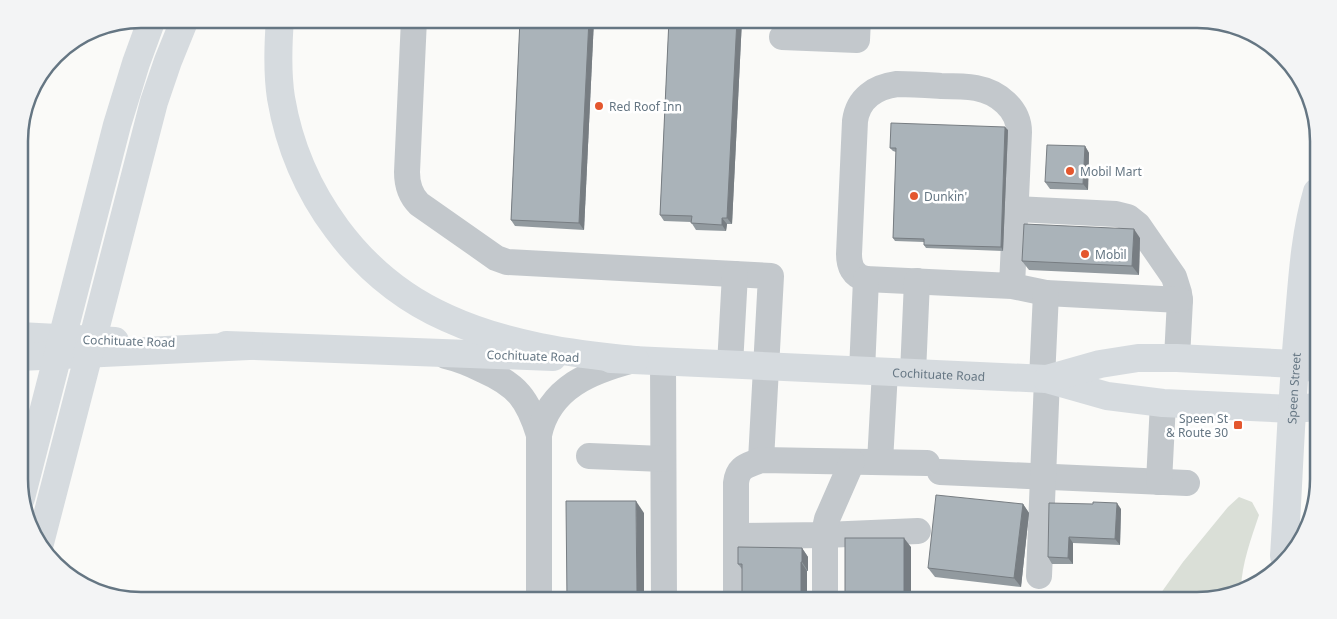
<svg xmlns="http://www.w3.org/2000/svg" width="1337" height="619" viewBox="0 0 1337 619" font-family="'Noto Sans',sans-serif">
<style>
.green{fill:#dadfd7}
.lines{fill:none;stroke-linecap:round;stroke-linejoin:round}
.minor{stroke:#c3c8cc;stroke-width:26}
.major{stroke:#d6dbdf;stroke-width:28}
.highway{stroke:#d6dbdf;stroke-width:28}
.wall{fill:#929a9f}
.shaded-wall{fill:#777d82}
.building{fill:#aab3b9;stroke:#777d82}
.poi-dot{fill:#e4572e;stroke:#fff;stroke-width:2}
.labels{text-anchor:middle;dominant-baseline:central;stroke-width:5;stroke-linejoin:round;paint-order:stroke}
.poi-label{font-size:12px;fill:#657683;stroke:#fff;text-anchor:start}
.street-label{font-size:12px;fill:#657683;stroke:#fff}
.rim{fill:none;stroke:#657683;stroke-width:2.5}
</style>
<rect width="100%" height="100%" fill="#fafaf8"/>
<path class="green" d="M 1239,497 L 1252,502 L 1259,515 C 1251,539 1242,563 1241,588 L 1204,600 L 1156,600 L 1183,562 L 1228,507 Z"/>
<g class="lines">
<g class="minor">
<path d="M 414,19 L 407,172 C 407,185 410,195 419,204 L 496,258 L 507,262 L 771,276 L 761,460"/>
<polyline points="782,37 857,40 858,19"/>
<polyline points="1015,209 1116,214 1128,217 1138,225 1174,277 1179,293 1180,300 1177,358"/>
<path d="M 1012,286 L 1019,132 C 1019,109 998,92 976,88 C 965,86 952,86 941,86 C 926,85 912,84 897,84 C 875,87 858,98 855,121 L 849,254 C 849,266 853,276 866,279 L 1012,286 L 1046,293 L 1180,300"/>
<path d="M 446,356 C 459,359 471,364 483,370 C 517,385 528,399 539,435"/>
<polyline points="663,361 664,600"/>
<polyline points="730,365 735,274"/>
<polyline points="862,371 866,279"/>
<polyline points="913,373 917,281"/>
<polyline points="1042,379 1046,293"/>
<polyline points="589,456 663,459"/>
<polyline points="880,462 885,371"/>
<polyline points="940,472 1187,483"/>
<polyline points="1159,482 1163,403"/>
<polyline points="736,536 825,535 918,531"/>
<polyline points="1039,576 1047,379"/>
<path d="M 539,600 L 539,435 C 549,387 592,371 634,360"/>
<path d="M 736,600 L 736,483 C 738,466 747,466 761,460 L 927,463"/>
<polyline points="825,600 825,528 827,519 852,462"/>
</g>
<g class="major">
<polyline points="19,336 115,341"/>
<polyline points="226,345 553,357"/>
<path id="s1" d="M 611,359 L 1047,379 L 1107,396 L 1163,403 L 1293,409 L 1318,407"/>
<polyline points="1047,379 1100,364 1138,358 1177,358 1295,364 1318,369"/>
<path id="s2" d="M 1284,556 C 1289,480 1291,404 1298,328 C 1302,282 1304,237 1317,192"/>
</g>
<g class="highway">
<path d="M 280,19 C 278,45 277,72 281,98 C 297,193 359,279 447,318 C 506,345 572,354 635,360"/>
<polyline points="20,357 249,346"/>
<polyline points="21,498 117,125 136,63 152,19"/>
<polyline points="40,543 154,102 168,61 185,19"/>
</g>
</g>
<g class="wall">
<polygon points="520,19 594,19 584,230 515,226 511,220"/>
<polygon points="669,19 742,19 732,224 727,224 726,231 696,230 691,222 664,221 660,215"/>
<polygon points="1008,130 1003,251 926,248 924,245 924,242 895,241 893,238 896,152 893,151 890,148"/>
<polygon points="1085,146 1089,153 1088,190 1050,189 1045,182"/>
<polygon points="1140,238 1139,275 1029,270 1022,261"/>
<polygon points="1023,504 1029,513 1021,587 935,577 928,568"/>
<polygon points="1093,504 1121,509 1120,545 1073,543 1073,564 1052,564 1048,557"/>
<polygon points="802,548 808,557 808,571 742,569 738,564"/>
</g>
<g class="shaded-wall">
<polygon points="589,19 594,19 584,230 579,223"/>
<polygon points="737,19 742,19 732,224 727,218"/>
<polygon points="1005,127 1008,130 1003,251 1001,247"/>
<polygon points="1085,146 1089,153 1088,190 1083,184"/>
<polygon points="722,218 727,224 726,231 722,225"/>
<polygon points="1134,229 1140,238 1139,275 1132,266"/>
<polygon points="636,501 644,513 644,600 637,600"/>
<polygon points="1117,503 1121,509 1120,545 1115,539"/>
<polygon points="1023,504 1029,513 1021,587 1014,578"/>
<polygon points="1069,537 1073,543 1073,564 1068,558"/>
<polygon points="904,538 911,547 911,600 904,600"/>
<polygon points="802,548 808,557 808,571 802,562"/>
<polygon points="801,562 807,571 807,600 801,600"/>
</g>
<g class="building">
<polygon points="520,19 589,19 579,223 511,220"/>
<polygon points="669,19 737,19 727,218 722,218 722,225 691,223 692,216 660,215"/>
<polygon points="891,123 1005,127 1001,247 924,245 924,239 893,238 896,148 890,148"/>
<polygon points="1047,145 1085,146 1083,184 1045,182"/>
<polygon points="1024,224 1134,229 1132,266 1022,261"/>
<polygon points="936,495 1023,504 1014,578 928,568"/>
<polygon points="566,501 636,501 637,600 567,600"/>
<polygon points="1093,502 1117,503 1115,539 1069,537 1068,558 1048,557 1049,503 1093,504"/>
<rect x="845" y="538" width="59" height="62"/>
<polygon points="738,547 802,548 802,562 801,562 801,600 742,600 742,564 738,564"/>
</g>
<g class="poi-dot">
<circle cx="599" cy="106" r="5"/>
<circle cx="1070" cy="171" r="5"/>
<circle cx="914" cy="196" r="5"/>
<circle cx="1085" cy="254" r="5"/>
<rect x="1233" y="420" width="10" height="10" rx="2.5"/>
</g>
<g class="labels">
<g class="poi-label">
<text x="609" y="106">Red Roof Inn</text>
<text x="1080" y="171">Mobil Mart</text>
<text x="924" y="196">Dunkin'</text>
<text x="1095" y="254">Mobil</text>
<text x="1228" y="418" text-anchor="end">Speen St<tspan x="1228" dy="14">&amp; Route 30</tspan></text>
</g>
<g class="street-label">
<text transform="translate(129 341) rotate(2)">Cochituate Road</text>
<text transform="translate(533 356) rotate(2)">Cochituate Road</text>
<text stroke="none"><textPath href="#s1" startOffset="328">Cochituate Road</textPath></text>
<text stroke="none"><textPath href="#s2" startOffset="168">Speen Street</textPath></text>
</g>
</g>
<path d="M0 0H1337V619H0ZM141 28H1197A113 113 0 0 1 1310 141V479A113 113 0 0 1 1197 592H141A113 113 0 0 1 28 479V141A113 113 0 0 1 141 28Z" fill="#f3f4f5" fill-rule="evenodd"/>
<path class="rim" d="M141 28H1197A113 113 0 0 1 1310 141V479A113 113 0 0 1 1197 592H141A113 113 0 0 1 28 479V141A113 113 0 0 1 141 28Z"/>
</svg>
